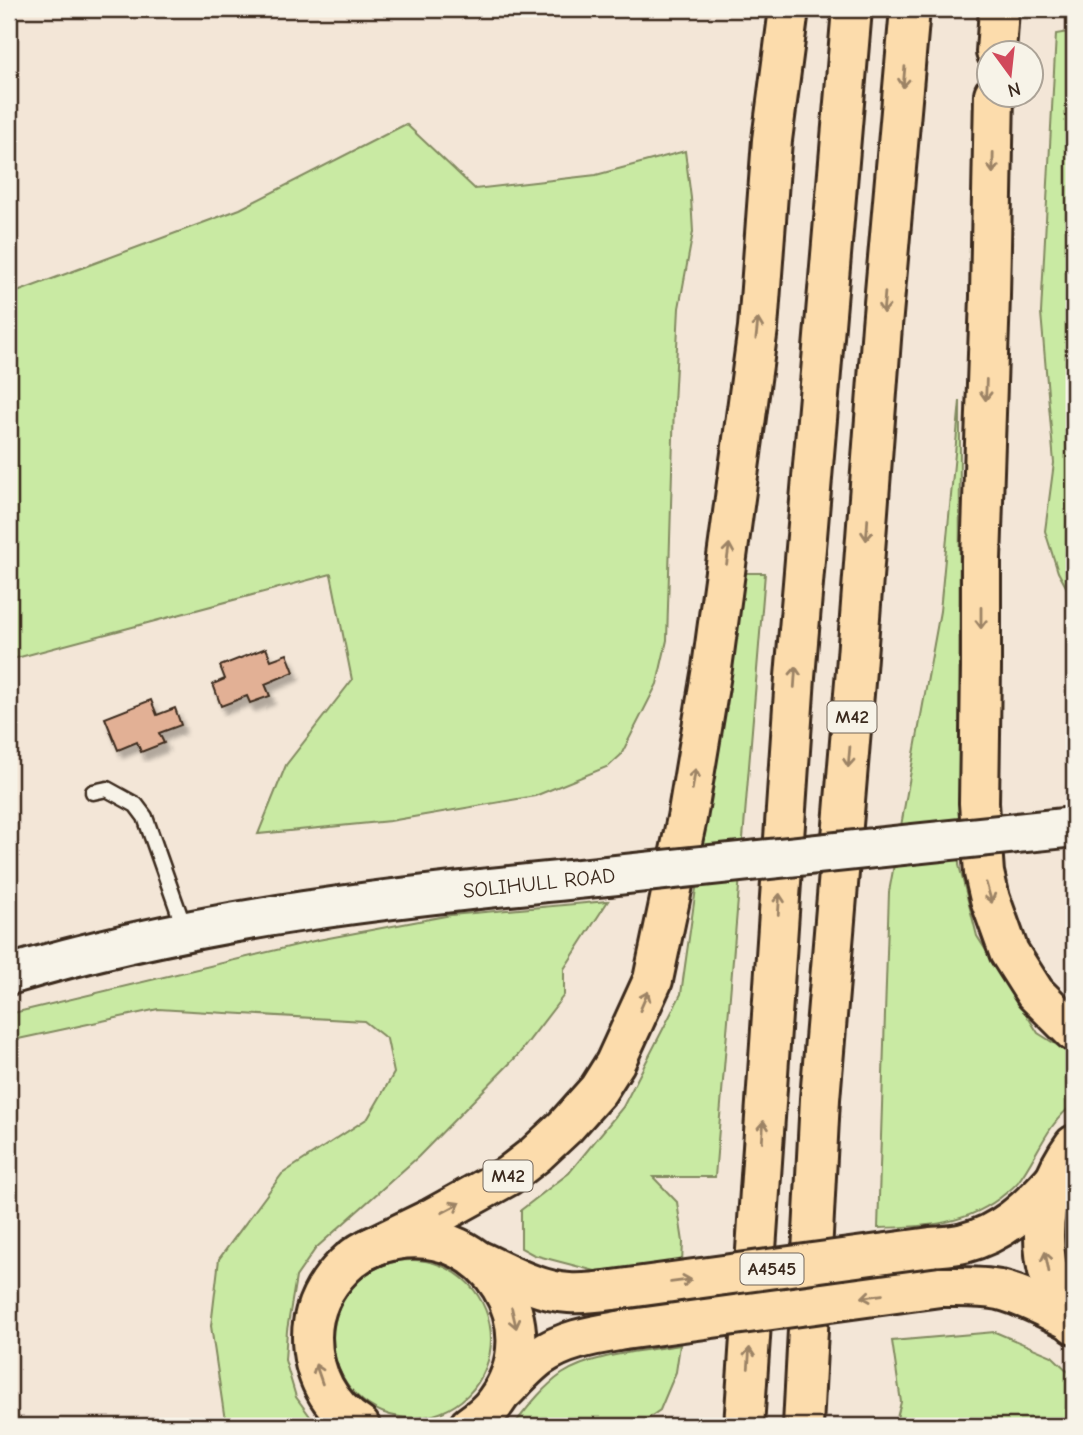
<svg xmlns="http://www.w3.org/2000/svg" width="1083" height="1435" viewBox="0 0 1083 1435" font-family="'Comic Neue',sans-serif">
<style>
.green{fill:#c9eaa3;stroke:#828a60;stroke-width:2}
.building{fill:#e2b095;stroke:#3b2a1e;stroke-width:2;filter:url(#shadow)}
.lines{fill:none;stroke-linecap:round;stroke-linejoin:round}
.service-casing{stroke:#3b2a1e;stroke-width:19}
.secondary-casing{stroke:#3b2a1e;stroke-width:44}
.trunk-casing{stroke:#3b2a1e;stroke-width:44}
.motorway-casing{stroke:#3b2a1e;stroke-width:44}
.service{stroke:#f7f3e8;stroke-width:14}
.secondary{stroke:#f7f3e8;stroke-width:38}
.trunk{stroke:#fcdcac;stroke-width:38}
.motorway{stroke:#fcdcac;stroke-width:38}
.secondary-bridge-casing{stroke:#3b2a1e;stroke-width:44;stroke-linecap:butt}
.trunk-bridge-casing{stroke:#3b2a1e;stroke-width:44;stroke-linecap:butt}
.secondary-bridge{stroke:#f7f3e8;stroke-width:38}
.trunk-bridge{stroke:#fcdcac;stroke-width:38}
.oneway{stroke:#9c8365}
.labels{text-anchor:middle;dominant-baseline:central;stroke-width:5;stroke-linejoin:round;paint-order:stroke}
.shield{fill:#f7f3e8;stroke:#73665b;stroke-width:2}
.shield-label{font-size:19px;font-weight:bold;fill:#3b2a1e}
.street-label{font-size:21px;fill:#3b2a1e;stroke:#f7f3e8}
</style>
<defs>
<filter id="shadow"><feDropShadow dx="4.5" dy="8" stdDeviation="2" flood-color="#0004"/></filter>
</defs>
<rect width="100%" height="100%" fill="#f3e6d7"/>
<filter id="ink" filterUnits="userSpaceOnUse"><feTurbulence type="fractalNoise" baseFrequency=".0143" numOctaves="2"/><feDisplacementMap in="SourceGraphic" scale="14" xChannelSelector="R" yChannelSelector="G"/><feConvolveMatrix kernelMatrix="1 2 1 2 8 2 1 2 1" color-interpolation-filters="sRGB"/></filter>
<g filter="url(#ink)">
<g class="green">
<polygon points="1074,31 1074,601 1058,572 1045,531 1054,463 1041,313 1056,34"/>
<polygon points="406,124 475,189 596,175 685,151 691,198 693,232 679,308 674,404 667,640 657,684 621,755 609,766 535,796 390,821 258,834 286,765 352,680 331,574 9,660 9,295 240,209"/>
<path d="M 960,401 L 959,865 L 977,936 L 1038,1033 L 1074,1056 L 1074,1104 C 1047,1123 1037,1157 1018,1182 C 1014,1187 1010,1190 1006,1193 C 969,1225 924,1227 878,1228 L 889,892 L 940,611 Z"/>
<polygon points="741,573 765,573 715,1177 653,1177 677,1202 683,1242 682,1263 595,1271 534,1255 521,1248 521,1210 569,1173 623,1107 681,994"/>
<polygon points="608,901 564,969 564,995 518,1055 418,1157 316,1248 296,1277 287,1330 285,1360 296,1397 317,1426 232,1426 224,1414 211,1326 219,1259 282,1174 368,1118 394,1073 387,1039 364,1021 158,1009 9,1041 9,1014 318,940 451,915"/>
<path d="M 1074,1184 L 1074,1286 C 1062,1252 1057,1218 1074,1184 Z"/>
<circle cx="412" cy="1339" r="79"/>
<polygon points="995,1332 1052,1356 1074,1377 1074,1426 985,1426 971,1424 966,1426 895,1426 901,1402 892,1341"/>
<path d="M 680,1345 L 676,1372 L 660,1410 L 637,1426 L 513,1426 C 528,1407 542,1388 562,1374 C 592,1354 644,1351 680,1345 Z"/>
</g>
<g class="building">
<polygon points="266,648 271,660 287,654 294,672 265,684 270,696 250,703 247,696 221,706 213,684 225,679 220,666"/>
<polygon points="151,700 157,715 175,708 181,725 159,733 164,743 141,752 137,742 118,750 105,718"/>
</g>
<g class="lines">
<defs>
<polyline id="service" points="93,792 107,789 136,805 145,817 185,930"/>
<path id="secondary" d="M 9,975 C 203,916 406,896 607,876"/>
<g id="trunk">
<path d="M 1074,1145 C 1035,1198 1033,1272 1074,1324"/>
<path d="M 931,1247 C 942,1246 953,1246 964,1243 C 1001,1234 1028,1209 1053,1181"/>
<path d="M 482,1262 C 510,1275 538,1291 569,1293 C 584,1294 599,1292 613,1290"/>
<path d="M 940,1287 C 960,1287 980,1286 1000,1290 C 1025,1296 1049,1310 1072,1321"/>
<path d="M 505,1390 C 516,1379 528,1365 541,1356 C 565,1339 596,1335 624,1330"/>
<path d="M 360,1426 C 329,1407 312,1373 312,1337 C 312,1309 325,1285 344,1266 C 358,1252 377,1243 396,1240 C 487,1224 551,1326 496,1401 C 489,1412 479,1419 469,1426"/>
</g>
<g id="motorway">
<polyline points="996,52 999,9"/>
<polyline points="994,94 990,296 981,560 981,668 979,803 984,873 990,899 1009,952 1035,993 1074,1032"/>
<polyline points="368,1249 432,1218 508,1176 535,1155 565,1127 598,1090 615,1063 653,980 687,818 712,668 758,328 772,140 789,9"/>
<polyline points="744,1426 795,677 852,9"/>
<polyline points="803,1426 820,1099 856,670 882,326 910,9"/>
</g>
</defs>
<use href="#service" class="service-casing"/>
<use href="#secondary" class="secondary-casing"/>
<use href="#trunk" class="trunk-casing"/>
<use href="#motorway" class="motorway-casing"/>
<use href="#service" class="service"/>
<use href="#secondary" class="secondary"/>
<use href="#trunk" class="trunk"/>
<use href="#motorway" class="motorway"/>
<defs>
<polyline id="secondary-bridge" points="607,876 1074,827"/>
<g id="trunk-bridge">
<polyline points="613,1290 931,1247"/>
<polyline points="624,1330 940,1287"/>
</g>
</defs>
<use href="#secondary-bridge" class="secondary-bridge-casing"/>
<use href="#trunk-bridge" class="trunk-bridge-casing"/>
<use href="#secondary-bridge" class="secondary-bridge"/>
<use href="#trunk-bridge" class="trunk-bridge"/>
</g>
<defs><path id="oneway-shaft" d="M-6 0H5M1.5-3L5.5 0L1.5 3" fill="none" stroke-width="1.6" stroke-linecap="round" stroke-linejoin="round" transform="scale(1.75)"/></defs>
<g class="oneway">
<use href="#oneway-shaft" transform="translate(904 77) rotate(95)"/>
<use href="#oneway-shaft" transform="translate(993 163) rotate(91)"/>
<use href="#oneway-shaft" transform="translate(884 303) rotate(95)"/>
<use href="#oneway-shaft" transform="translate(757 329) rotate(-84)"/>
<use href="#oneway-shaft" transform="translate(986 390) rotate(92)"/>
<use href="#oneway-shaft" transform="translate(867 530) rotate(94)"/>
<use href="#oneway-shaft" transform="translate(728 554) rotate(-82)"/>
<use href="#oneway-shaft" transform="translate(981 618) rotate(90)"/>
<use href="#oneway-shaft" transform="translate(795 677) rotate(-86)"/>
<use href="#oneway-shaft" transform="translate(849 757) rotate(95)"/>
<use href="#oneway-shaft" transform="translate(694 779) rotate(-81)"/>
<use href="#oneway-shaft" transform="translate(989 893) rotate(74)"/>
<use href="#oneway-shaft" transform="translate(779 904) rotate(-86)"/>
<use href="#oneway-shaft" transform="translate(644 1001) rotate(-67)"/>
<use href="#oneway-shaft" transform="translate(763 1131) rotate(-86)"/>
<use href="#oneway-shaft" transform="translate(451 1208) rotate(-28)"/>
<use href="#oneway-shaft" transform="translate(1047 1262) rotate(-101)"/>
<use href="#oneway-shaft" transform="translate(681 1281) rotate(-8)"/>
<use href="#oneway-shaft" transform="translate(872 1296) rotate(172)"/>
<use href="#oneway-shaft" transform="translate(514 1318) rotate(77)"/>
<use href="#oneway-shaft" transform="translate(749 1358) rotate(-86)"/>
<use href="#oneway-shaft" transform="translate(319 1374) rotate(-109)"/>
</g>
</g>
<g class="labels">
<g class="shield">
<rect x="827.5" y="701.5" width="49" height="31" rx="5"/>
<rect x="483.5" y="1160.5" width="49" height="31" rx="5"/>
<rect x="740.5" y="1253.5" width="63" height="31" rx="5"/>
</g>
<g class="shield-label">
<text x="852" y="717">M42</text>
<text x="508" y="1176">M42</text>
<text x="772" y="1269">A4545</text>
</g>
<g class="street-label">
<text transform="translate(539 883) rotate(-6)">SOLIHULL ROAD</text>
</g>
</g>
<rect width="1083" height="1435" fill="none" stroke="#f7f3e8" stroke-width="35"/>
<rect x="18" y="18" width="1048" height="1400" fill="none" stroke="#3b2a1e" stroke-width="2.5" filter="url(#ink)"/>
<g transform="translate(1010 74) rotate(165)"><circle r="33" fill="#f7f3e8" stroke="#aca397" stroke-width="2"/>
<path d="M0-5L12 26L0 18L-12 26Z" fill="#d1495b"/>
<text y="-10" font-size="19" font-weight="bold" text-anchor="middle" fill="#3b2a1e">N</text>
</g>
</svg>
